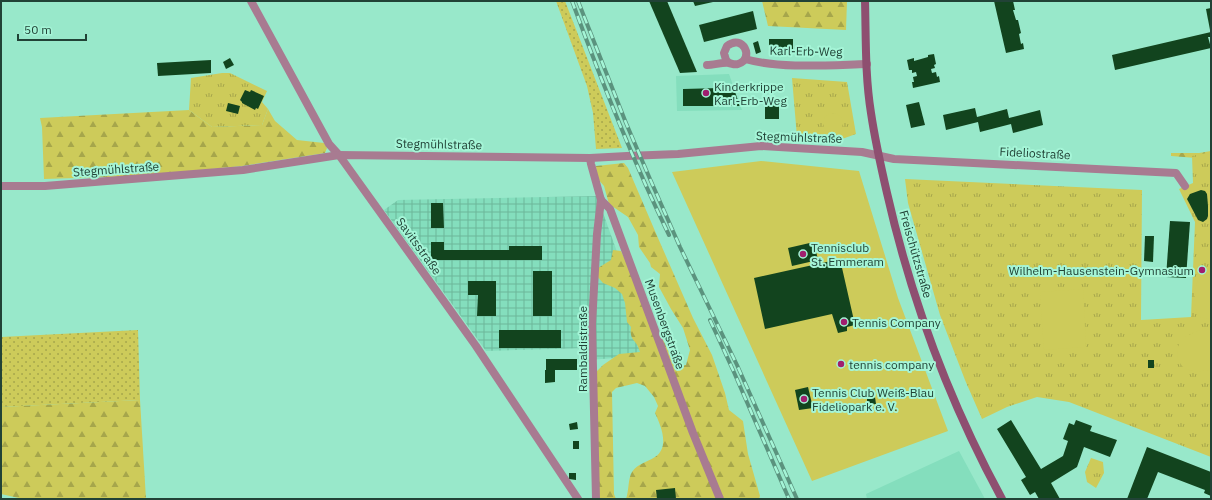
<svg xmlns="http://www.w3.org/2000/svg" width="1212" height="500" viewBox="0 0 1212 500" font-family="'IBM Plex Sans',sans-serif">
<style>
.built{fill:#84debd}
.industrial{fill:url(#industrial-grid)}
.grass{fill:url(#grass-dots)}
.forest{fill:url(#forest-firs)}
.park{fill:url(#park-tufts)}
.pitch{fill:#cdcb5a}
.building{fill:#12441e}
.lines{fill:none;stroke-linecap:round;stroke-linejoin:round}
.minor{stroke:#a87b91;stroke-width:8}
.secondary{stroke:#8e4f70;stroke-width:8}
.rail-casing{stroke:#5b937e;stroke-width:4}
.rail{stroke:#a5f5d7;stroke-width:2.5;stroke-dasharray:8;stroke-linecap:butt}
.poi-dot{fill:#a01e6f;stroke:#a5f5d7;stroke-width:1.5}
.labels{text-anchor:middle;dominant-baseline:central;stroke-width:4;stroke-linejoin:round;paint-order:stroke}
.street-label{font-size:12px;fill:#214236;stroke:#a5f5d7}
.poi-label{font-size:12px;fill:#214236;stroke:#a5f5d7;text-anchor:start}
</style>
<defs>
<pattern id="industrial-grid" width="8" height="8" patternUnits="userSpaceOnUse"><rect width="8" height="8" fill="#84debd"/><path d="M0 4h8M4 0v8" fill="none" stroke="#6cb69a"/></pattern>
<pattern id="grass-dots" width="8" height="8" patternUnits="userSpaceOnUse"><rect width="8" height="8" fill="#cdcb5a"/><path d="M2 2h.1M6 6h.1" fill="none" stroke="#a6a64b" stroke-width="1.8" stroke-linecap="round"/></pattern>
<pattern id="forest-firs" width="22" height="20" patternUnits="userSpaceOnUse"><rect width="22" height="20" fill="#cdcb5a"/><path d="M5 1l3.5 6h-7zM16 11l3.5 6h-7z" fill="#a6a64b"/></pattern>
<pattern id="park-tufts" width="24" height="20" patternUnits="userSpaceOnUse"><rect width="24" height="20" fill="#cdcb5a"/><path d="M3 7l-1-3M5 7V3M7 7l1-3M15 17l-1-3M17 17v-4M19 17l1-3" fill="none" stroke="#a6a64b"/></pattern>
</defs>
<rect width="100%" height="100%" fill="#98e8ca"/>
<g class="built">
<polygon points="729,74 742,110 677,111 676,76"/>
<polygon points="959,451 985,499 867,499 866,494"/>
</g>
<polygon class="industrial" points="597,196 654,355 589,360 588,348 486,351 384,210 398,200"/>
<g class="grass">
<polygon points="556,1 565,1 622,148 596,149 593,113 587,86"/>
<polygon points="138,330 140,400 1,407 1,337"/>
</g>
<g class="forest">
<polygon points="762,1 847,1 846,30 768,26"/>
<polygon points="268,109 275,121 297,140 324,143 327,148 325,153 242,166 139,176 44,179 42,127 40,118 189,110 212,127 262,125"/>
<polygon points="1211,151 1211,165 1196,158 1171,156 1171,153 1199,153"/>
<path d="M 624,163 L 628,168 L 658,238 L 693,318 L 712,355 L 725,393 L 729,410 L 743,421 L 748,454 L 760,496 L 759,499 L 626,499 C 629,491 628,478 632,472 C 638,463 646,463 655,457 C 670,447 661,426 655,413 L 658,406 L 654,397 L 645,386 L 637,383 L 616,388 L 612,392 L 614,494 L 616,499 L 598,499 L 596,372 L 603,365 L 619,354 L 640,352 C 637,339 629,342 631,327 L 627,322 L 625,303 L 622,294 L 615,288 L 603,283 L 596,275 L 598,268 L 611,260 L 613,250 L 621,251 L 674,363 L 679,366 L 686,365 L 690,350 L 683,328 L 671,309 L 659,287 L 660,274 L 651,267 L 650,263 L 639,247 L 638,235 L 628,217 L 609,204 L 604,186 L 597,178 L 596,166 Z"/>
<polygon points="140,400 146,499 23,499 1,494 1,407"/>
</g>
<g class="park">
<polygon points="222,73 230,73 267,91 262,102 268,109 262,125 212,127 189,110 191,78"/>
<polygon points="792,78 847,82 856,134 842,139 797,137"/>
<polygon points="1211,152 1211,457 1069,402 1037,397 1007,407 982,419 965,380 940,315 908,203 905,179 1142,190 1141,320 1191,317 1195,222 1179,189 1193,183 1192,156"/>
<polygon points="1091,458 1103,462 1104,473 1096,488 1087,482 1085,472"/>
</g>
<g class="pitch">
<circle cx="833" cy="123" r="10"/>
<polygon points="761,161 859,171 898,298 948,431 812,481 672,172"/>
<path d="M 1209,274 L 1211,275 L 1211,318 C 1207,318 1202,319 1199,316 C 1193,309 1194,283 1200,277 C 1203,275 1206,275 1209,274 Z"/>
<polygon points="1083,289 1086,347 1044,350 1040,292"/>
<path d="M 1211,326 L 1211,370 C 1204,371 1196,372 1189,370 C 1176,366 1173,348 1183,339 C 1190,333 1202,329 1211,326 Z"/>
</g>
<g class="building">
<polygon points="649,1 667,1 697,72 680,73"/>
<polygon points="693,1 713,1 713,2 695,6"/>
<polygon points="994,1 1013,1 1015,10 1013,10 1016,20 1018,20 1021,33 1019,34 1021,44 1023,43 1024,49 1006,53"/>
<polygon points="1211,8 1211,30 1210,30 1206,9"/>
<polygon points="753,11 757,29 704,42 699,25"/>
<polygon points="1211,32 1211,37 1208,37 1211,48 1115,70 1112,55"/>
<polygon points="769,39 793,39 793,54 775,54 775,50 769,50"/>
<polygon points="758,41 761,52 756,54 753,43"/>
<polygon points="934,54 936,64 934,65 935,68 931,69 932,73 936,72 937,77 939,76 940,82 913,88 912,82 914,82 913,77 917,76 916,72 912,73 912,70 909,70 907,60 914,58 914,61 928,57 928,55"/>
<polygon points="230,58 234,65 226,69 223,62"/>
<polygon points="211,60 211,73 158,76 157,63"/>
<polygon points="720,88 721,93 735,92 740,106 683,106 683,89"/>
<polygon points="245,90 250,92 251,90 264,96 258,109 256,108 255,110 242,103 242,102 240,100"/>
<polygon points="919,102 925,125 911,128 906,105"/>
<polygon points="228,103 240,106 238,114 226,111"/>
<rect x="765" y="104" width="14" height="15"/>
<polygon points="975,108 977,117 1007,109 1009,118 1040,110 1043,125 1013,133 1011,124 980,132 978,122 946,130 943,115"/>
<polygon points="1201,190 1205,191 1207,194 1208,206 1208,216 1207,219 1203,222 1198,220 1187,199 1190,194"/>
<polygon points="431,203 443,203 444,228 431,228"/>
<polygon points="1170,221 1190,222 1186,278 1166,277"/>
<polygon points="1145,236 1154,236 1153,262 1144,261"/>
<polygon points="431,242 444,242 444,250 509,250 509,246 542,246 542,260 431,260"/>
<polygon points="814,242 818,260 792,266 788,248"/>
<polygon points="840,259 855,325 847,327 847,331 838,333 832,314 765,329 754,278"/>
<rect x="533" y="271" width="19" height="45"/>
<polygon points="468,281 496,281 496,316 477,316 478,295 468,295"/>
<rect x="499" y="330" width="62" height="18"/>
<polygon points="678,350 682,357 676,361 671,354"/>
<polygon points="546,359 577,359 577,370 555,370 555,382 545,383 545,370 546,370"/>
<rect x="1148" y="360" width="6" height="8"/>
<polygon points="808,387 813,408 799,410 795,390"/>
<polygon points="875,397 876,404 867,405 867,398"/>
<polygon points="1011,420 1041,469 1063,456 1068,441 1063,439 1069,423 1074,425 1076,420 1092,426 1090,431 1117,440 1110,457 1084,447 1077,467 1051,483 1060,499 1039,499 1035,492 1030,495 1021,480 1026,477 997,429"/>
<polygon points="577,422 578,429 570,430 569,424"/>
<rect x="573" y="441" width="6" height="8"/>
<polygon points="1147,447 1211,472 1211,496 1204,493 1205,490 1158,472 1147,499 1127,499"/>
<polygon points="569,473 576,473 576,480 569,479"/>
<polygon points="675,488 676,499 657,499 656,490"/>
</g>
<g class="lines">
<g class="minor">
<polyline points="251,1 329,144 339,155 476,346 578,499"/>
<path d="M 745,59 C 780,69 830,65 867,64"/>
<path d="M 707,65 C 714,65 723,62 729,63 C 733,64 735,65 738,64 C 755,59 743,33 727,46 L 724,53 L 726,60 L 729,63"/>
<polyline points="590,158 591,164 601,200 610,209 693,433 720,499"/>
<polyline points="1,186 45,186 243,170 339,155 590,158 627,156 678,154 761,146 862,152 894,159 1176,173 1185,186"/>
<polyline points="596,499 592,324 597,234 601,200"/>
</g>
<path class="secondary" d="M 865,1 C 866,38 865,76 871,113 C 875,140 881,167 887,193 C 911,299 950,403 1002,499"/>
<defs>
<g id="rail">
<path d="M 572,1 C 601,80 632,159 669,235"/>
<polyline points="578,1 626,123 650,179 680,247 737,365 797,499"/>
<polyline points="710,320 733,370 789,499"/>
</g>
</defs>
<use href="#rail" class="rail-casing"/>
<use href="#rail" class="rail"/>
</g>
<g class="poi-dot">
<circle cx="706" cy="93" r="4"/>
<circle cx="803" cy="254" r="4"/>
<circle cx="1202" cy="270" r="4"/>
<circle cx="844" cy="322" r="4"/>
<circle cx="841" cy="364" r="4"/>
<circle cx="804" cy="399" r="4"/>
</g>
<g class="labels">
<g class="street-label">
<text transform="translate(806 51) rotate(1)">Karl-Erb-Weg</text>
<text transform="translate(799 137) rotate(2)">Stegmühlstraße</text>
<text transform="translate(439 144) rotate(1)">Stegmühlstraße</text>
<text transform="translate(1035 153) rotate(3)">Fideliostraße</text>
<text transform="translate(116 169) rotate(-4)">Stegmühlstraße</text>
<text transform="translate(419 246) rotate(54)">Savitsstraße</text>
<text transform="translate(916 254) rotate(74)">Freischützstraße</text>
<text transform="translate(665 324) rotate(70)">Musenbergstraße</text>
<text transform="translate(582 349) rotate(-90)">Rambaldistraße</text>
</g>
<g class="poi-label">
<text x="714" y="86">Kinderkrippe<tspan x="714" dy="14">Karl-Erb-Weg</tspan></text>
<text x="811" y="247">Tennisclub<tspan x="811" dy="14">St. Emmeram</tspan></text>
<text x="1194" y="270" text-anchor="end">Wilhelm-Hausenstein-Gymnasium</text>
<text x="852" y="322">Tennis Company</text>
<text x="849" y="364">tennis company</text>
<text x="812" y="392">Tennis Club Weiß-Blau<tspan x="812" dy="14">Fideliopark e. V.</tspan></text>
</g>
</g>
<rect width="1212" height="500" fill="none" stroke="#214236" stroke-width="4"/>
<path d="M18 34v6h68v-6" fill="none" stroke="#214236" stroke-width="2"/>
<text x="24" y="34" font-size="12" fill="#214236" stroke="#a5f5d7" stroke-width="3" paint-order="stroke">50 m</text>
</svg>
